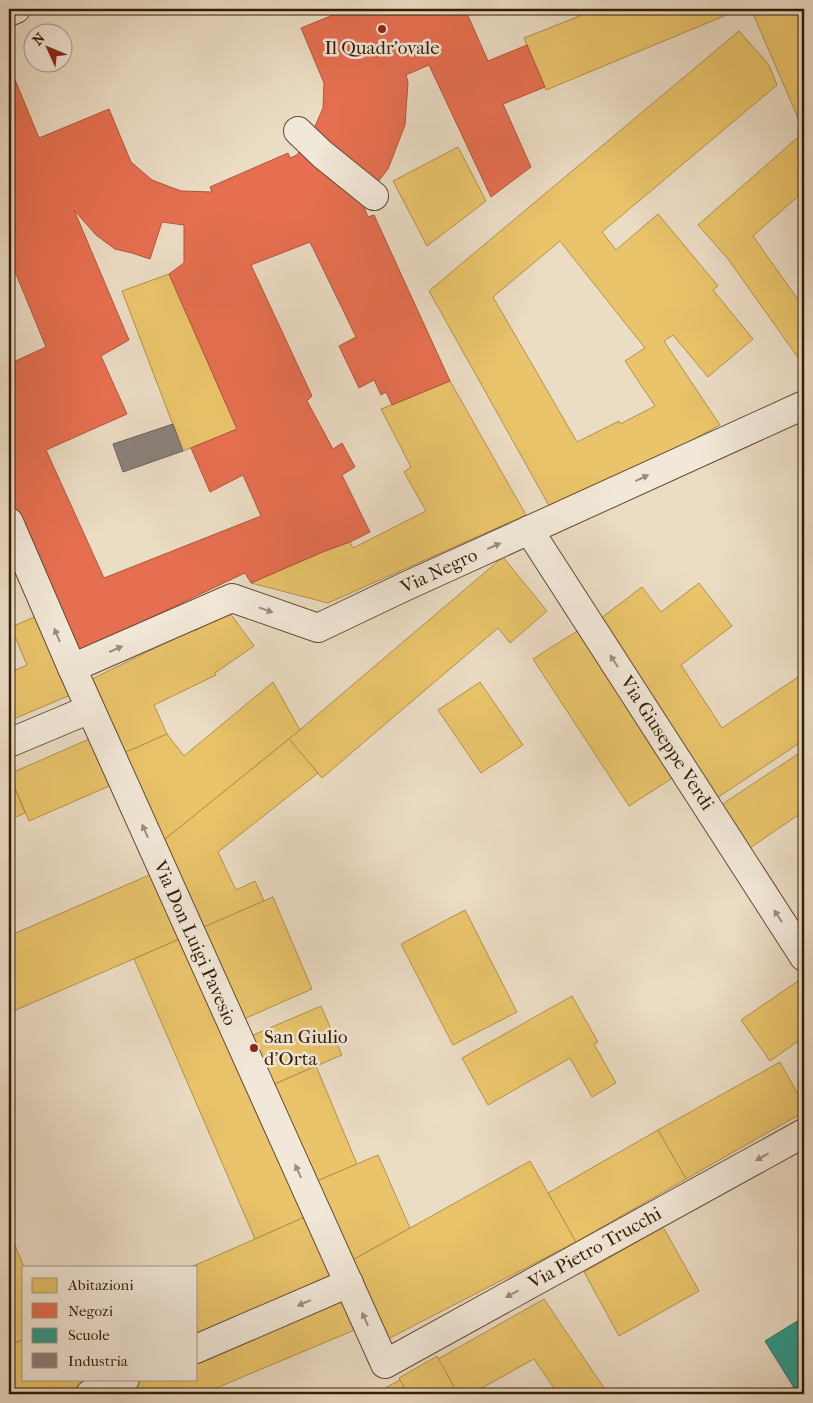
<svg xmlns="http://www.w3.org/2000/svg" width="813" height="1403" viewBox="0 0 813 1403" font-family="'IM FELL French Canon',serif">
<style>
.homes{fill:#e9c46a;stroke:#b3914a;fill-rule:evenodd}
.shops{fill:#e76f51;stroke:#b15639;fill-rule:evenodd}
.schools{fill:#2a9d8f;stroke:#2d7664}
.industry{fill:#8a817c;stroke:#706257}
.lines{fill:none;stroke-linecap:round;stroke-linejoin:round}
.street-casing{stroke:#624b32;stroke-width:30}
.street{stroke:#f2e8d9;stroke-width:28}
.oneway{fill:#9c8c78}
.poi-dot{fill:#8f2418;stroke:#f2e8d9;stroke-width:2}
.labels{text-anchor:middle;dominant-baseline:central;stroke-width:5;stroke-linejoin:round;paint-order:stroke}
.poi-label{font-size:19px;fill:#341b01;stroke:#f2e8d9}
.street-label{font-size:19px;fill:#341b01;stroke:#f2e8d9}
</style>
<rect width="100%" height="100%" fill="#ebdcc4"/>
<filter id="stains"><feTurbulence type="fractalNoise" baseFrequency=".004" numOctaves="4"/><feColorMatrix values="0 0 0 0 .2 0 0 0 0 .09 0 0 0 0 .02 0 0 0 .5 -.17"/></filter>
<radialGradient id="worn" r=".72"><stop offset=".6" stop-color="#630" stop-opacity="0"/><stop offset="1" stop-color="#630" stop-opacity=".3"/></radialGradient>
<g class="homes">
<polygon points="597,9 741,9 546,90 524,38"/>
<polygon points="751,9 804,9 804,133 804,132"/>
<path d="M 739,31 L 769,65 L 777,85 L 602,232 L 616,250 L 658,214 L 718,286 L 713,290 L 753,339 L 708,377 L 673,335 L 664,341 L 720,425 L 642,467 L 552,511 L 429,291 ZM 560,241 L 645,348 L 625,361 L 655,406 L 620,424 L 619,421 L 577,442 L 493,297 Z"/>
<polygon points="804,132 804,191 753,236 804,308 804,366 728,259 698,225"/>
<polygon points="458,147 486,201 427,246 393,181"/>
<polygon points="169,274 237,429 183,451 122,291"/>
<polygon points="450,381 526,515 328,603 251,583 325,551 350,542 353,548 426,511 404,472 411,467 381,409"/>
<polygon points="503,557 547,611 510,643 498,628 322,778 289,739"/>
<polygon points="699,583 732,626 681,665 722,728 804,673 804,740 714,800 597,621 642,587 661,612"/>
<polygon points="227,609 254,646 215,673 216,675 154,705 167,734 124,753 92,679 194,629 195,631"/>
<polygon points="39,615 73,694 9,721 9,673 27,665 11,627"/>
<polygon points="582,628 677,775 629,806 533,659"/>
<polygon points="273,682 300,730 164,840 124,753 167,734 184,756"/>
<polygon points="480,682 523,745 481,773 438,710"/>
<polygon points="94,737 114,784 29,821 9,774"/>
<polygon points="289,739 318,773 218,852 236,890 255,881 264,901 204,927 164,840"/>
<polygon points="804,750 804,811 750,848 721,805"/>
<polygon points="9,774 25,813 9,820"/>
<polygon points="156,872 184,937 9,1013 9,936"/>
<polygon points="273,897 312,989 244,1019 204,927"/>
<polygon points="465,910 517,1012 453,1045 401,944"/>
<polygon points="184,937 305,1217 255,1239 134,959"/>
<polygon points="804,977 804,1037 770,1061 741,1020"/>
<polygon points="572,996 598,1042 594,1044 616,1083 592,1097 570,1058 488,1105 462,1058"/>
<polygon points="321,1006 342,1055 272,1085 251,1036"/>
<polygon points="780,1062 804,1105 804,1112 686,1179 658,1130"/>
<polygon points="316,1066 357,1164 317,1181 275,1084"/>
<polygon points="658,1130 686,1179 576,1242 548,1193"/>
<polygon points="378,1155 410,1228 351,1261 317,1181"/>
<polygon points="530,1161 576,1242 386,1340 351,1261"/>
<polygon points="305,1217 337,1277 196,1338 196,1267 191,1267"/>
<polygon points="663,1227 699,1291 619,1336 584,1272"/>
<polygon points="9,1231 24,1267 24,1339 9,1346"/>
<polygon points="341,1293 357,1329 202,1394 127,1394 123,1384 135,1379 196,1379 196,1354"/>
<polygon points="544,1299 608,1394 558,1394 534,1359 471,1394 458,1394 438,1359"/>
<polygon points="24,1339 24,1379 101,1379 67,1394 9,1394 9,1346"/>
<polygon points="437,1356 458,1394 408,1394 399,1378"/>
<polygon points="400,1380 408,1394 374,1394"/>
</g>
<path class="shops" d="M 348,9 L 465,9 L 488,61 L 527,45 L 545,87 L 503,104 L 531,167 L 491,197 L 429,65 L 406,75 L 408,82 L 405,125 L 388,169 L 362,202 L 368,217 L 374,215 L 450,381 L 392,405 L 386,392 L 381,395 L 374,380 L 359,388 L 339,346 L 356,337 L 310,242 L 251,265 L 312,396 L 307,401 L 333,449 L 342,443 L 355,467 L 342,475 L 370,532 L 350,542 L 325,551 L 251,583 L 245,573 L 78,652 L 9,499 L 9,364 L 46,347 L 9,257 L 9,65 L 39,138 L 109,109 L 131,162 L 152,180 L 181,191 L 212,192 L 210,187 L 288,153 L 290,158 L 297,155 L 313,131 L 323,108 L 324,83 L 301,28 ZM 74,210 L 96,235 L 115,249 L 132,253 L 150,259 L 162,222 L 184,225 L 184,263 L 169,274 L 237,429 L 191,448 L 210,492 L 243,475 L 261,516 L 104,578 L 46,450 L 127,414 L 101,356 L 129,340 Z"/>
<polygon class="schools" points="804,1317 804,1386 796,1391 765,1341"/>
<polygon class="industry" points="173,424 183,451 123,472 113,444"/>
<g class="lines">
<defs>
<g id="street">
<polyline points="9,12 16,9"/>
<polyline points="298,131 322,154 374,196"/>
<polyline points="9,522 72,668 385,1364 804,1133"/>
<polyline points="529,530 804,957"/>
<polyline points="72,668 232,598 318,628 404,587 804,405"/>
<polyline points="9,743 90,709"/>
<polyline points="196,1349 349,1283"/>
<polyline points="90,1394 125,1379"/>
</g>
</defs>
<use href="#street" class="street-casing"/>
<use href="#street" class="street"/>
</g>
<defs><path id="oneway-solid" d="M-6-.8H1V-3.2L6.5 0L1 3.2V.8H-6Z" transform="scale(1.25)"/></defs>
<g class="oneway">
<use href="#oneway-solid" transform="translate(642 478) rotate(-25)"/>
<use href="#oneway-solid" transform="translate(494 546) rotate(-24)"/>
<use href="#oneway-solid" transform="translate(266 610) rotate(20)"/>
<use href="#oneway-solid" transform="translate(57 635) rotate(-113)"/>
<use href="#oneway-solid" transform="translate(116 649) rotate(-24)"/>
<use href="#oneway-solid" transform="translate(614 661) rotate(-123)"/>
<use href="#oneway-solid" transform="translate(145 831) rotate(-114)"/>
<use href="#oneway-solid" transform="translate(778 916) rotate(-123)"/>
<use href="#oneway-solid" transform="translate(762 1157) rotate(151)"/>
<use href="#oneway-solid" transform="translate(298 1171) rotate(-114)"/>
<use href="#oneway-solid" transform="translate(512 1294) rotate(151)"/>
<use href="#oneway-solid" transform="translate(304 1303) rotate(157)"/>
<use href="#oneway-solid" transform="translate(365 1319) rotate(-114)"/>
</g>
<g class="poi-dot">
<circle cx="382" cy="29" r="5"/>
<circle cx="254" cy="1048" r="5"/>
</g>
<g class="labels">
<g class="poi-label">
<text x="382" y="48">Il Quadr'ovale</text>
<text x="264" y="1037" text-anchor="start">San Giulio<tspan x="264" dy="22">d'Orta</tspan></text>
</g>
<g class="street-label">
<text transform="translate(439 571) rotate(-25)">Via Negro</text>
<text transform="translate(667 743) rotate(57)">Via Giuseppe Verdi</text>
<text transform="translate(195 943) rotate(66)">Via Don Luigi Pavesio</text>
<text transform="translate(595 1248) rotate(-29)">Via Pietro Trucchi</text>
</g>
</g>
<rect width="813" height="1403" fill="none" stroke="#ebdcc4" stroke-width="30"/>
<rect x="10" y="10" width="793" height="1383" fill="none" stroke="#341b01" stroke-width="2.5"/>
<rect x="15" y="15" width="783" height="1373" fill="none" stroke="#341b01"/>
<rect x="22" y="1266" width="175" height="115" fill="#f2e8d9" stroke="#a69683"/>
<rect x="32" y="1278" width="25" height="15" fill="#e9c46a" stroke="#a69683"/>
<text x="68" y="1290" font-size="15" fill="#341b01">Abitazioni</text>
<rect x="32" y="1303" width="25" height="15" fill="#e76f51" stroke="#a69683"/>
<text x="68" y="1316" font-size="15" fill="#341b01">Negozi</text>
<rect x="32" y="1328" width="25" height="15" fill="#2a9d8f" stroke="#a69683"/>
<text x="68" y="1340" font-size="15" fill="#341b01">Scuole</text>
<rect x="32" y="1353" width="25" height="15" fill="#8a817c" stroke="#a69683"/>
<text x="68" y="1366" font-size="15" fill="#341b01">Industria</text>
<g transform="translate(48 48) rotate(314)"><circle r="24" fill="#f2e8d9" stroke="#a69683"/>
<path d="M0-4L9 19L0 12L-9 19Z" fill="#8f2418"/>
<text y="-8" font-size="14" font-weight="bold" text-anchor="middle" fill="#341b01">N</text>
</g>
<rect width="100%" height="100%" filter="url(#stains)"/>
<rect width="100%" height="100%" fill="url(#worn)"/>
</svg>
